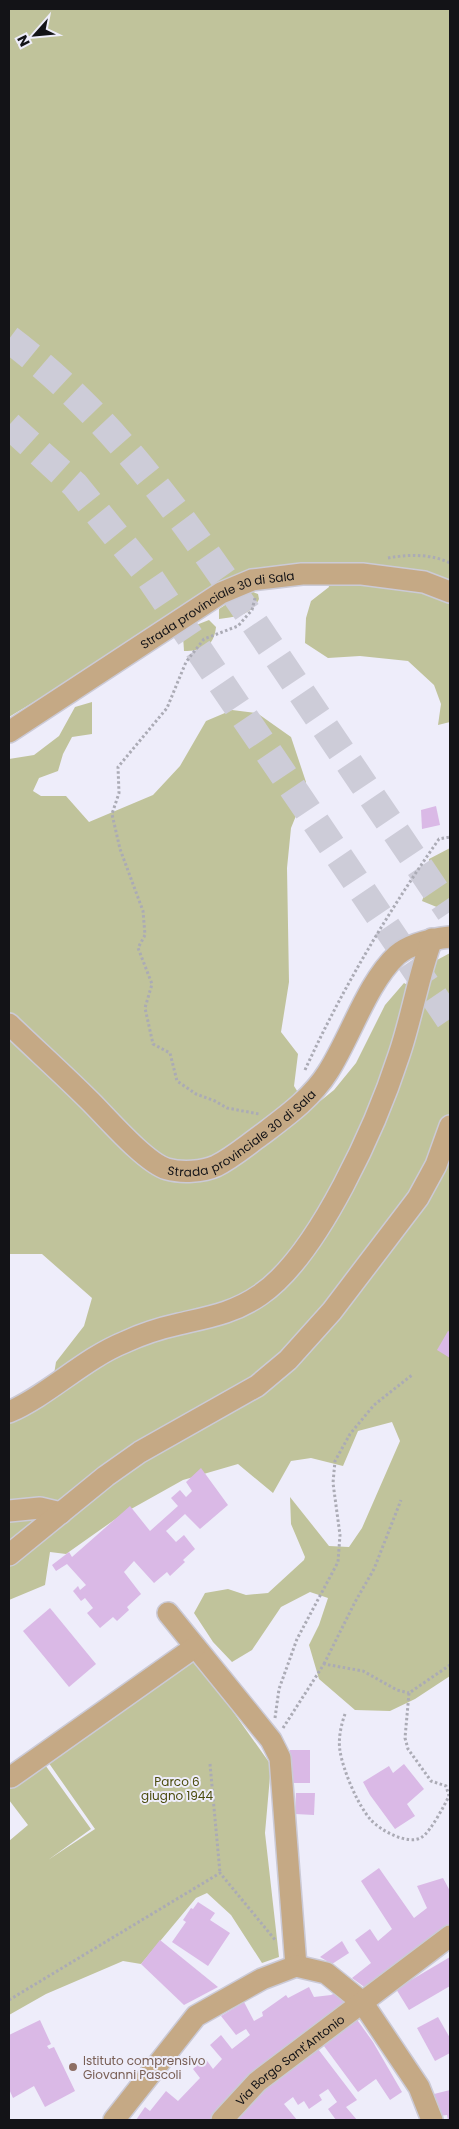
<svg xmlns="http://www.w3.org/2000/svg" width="459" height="2129" viewBox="0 0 459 2129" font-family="Poppins,sans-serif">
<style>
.green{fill:#c0c39b}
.building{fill:#dab9e6}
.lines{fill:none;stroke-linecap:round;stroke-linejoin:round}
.highway-tunnel{stroke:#cdccd8;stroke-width:28;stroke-dasharray:28 14;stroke-linecap:butt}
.minor-casing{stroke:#cbcad6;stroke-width:24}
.path{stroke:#ababb5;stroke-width:3;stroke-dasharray:2.5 2.5;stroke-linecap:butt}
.minor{stroke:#c5a985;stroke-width:21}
.education-dot{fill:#8d6e63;stroke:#eeedfa;stroke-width:2}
.labels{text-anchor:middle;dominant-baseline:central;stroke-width:4;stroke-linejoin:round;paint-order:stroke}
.street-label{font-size:12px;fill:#131317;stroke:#eeedfa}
.park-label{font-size:12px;fill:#4a4b0d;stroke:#eeedfa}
.education-label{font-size:12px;fill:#785e54;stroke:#eeedfa;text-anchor:start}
</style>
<rect width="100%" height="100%" fill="#eeedfa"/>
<g class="green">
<polygon points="9,9 450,9 450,722 438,725 441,704 434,685 408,661 360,656 328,658 305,643 306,618 311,601 329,587 325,570 257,578 115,653 9,717"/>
<path d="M 253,592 L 258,594 L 259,599 C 252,615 235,617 219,619 L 219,609 L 234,599 Z"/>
<path d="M 209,620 L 216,627 C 214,647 202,651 184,651 L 183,636 L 191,627 Z"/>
<polygon points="92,702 92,734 72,737 63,754 58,771 39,778 33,791 41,796 66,796 89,822 153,795 180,766 206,721 232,710 257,713 291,737 306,782 302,801 291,828 287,868 289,982 281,1032 298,1054 294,1086 309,1110 334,1090 356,1063 385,1005 404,983 423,994 437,960 450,953 450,1676 415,1699 390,1711 355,1710 319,1679 309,1645 319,1625 328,1598 310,1592 281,1607 252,1650 232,1662 213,1642 194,1613 205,1593 228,1589 246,1595 268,1593 304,1560 305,1557 291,1524 290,1497 329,1546 349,1547 362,1528 400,1441 392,1422 358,1431 343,1466 311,1458 291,1461 273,1493 238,1464 183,1480 124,1513 66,1554 50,1552 45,1585 9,1600 9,1421 50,1398 56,1362 84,1326 92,1298 42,1254 9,1254 9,759 34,755 59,736 75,707"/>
<polygon points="450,848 450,901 444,910 422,901 429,881 429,859"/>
<polygon points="195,1658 271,1765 265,1833 279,1957 262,1963 231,1915 207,1893 196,1898 141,1964 123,1961 46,1994 9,2015 9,1841 28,1825 9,1800 9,1788 43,1762 91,1829 48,1860 95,1829 46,1759"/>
</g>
<g class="building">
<polygon points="436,806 440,825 422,829 421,810"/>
<polygon points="448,1331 450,1332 450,1358 437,1350"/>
<polygon points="201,1468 228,1505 200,1529 185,1514 166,1531 176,1542 184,1535 195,1549 183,1560 185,1562 170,1576 167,1572 154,1583 134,1561 124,1572 141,1594 127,1607 129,1610 117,1621 113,1617 100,1628 87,1613 93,1608 85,1598 81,1601 73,1591 78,1586 80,1590 86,1585 67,1564 56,1571 52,1565 69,1552 72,1557 130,1506 150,1531 178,1506 171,1498 180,1490 186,1497 192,1491 186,1482"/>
<polygon points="50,1608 96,1664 69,1687 23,1631"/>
<polygon points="290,1750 310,1750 310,1783 291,1783"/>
<polygon points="404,1764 424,1789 407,1804 415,1816 395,1829 370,1795 363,1782 389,1766 393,1773"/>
<polygon points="296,1793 315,1793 314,1815 295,1814"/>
<polygon points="379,1868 414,1918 427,1908 417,1886 443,1878 450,1891 450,1924 367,1989 352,1978 371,1963 355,1940 370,1929 378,1941 392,1929 361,1881"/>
<polygon points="198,1902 215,1913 210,1920 230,1933 208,1966 172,1942 186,1922 183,1920 191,1908 193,1909"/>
<polygon points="160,1940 218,1987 184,2005 141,1964"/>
<polygon points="342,1941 349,1953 332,1964 320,1957"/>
<polygon points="450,1957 450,1986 409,2010 396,1989"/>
<polygon points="309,1987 314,1997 331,1995 339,1991 349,2007 235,2092 209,2120 136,2120 145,2107 150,2111 166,2091 178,2101 200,2078 193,2069 205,2058 213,2069 222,2059 210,2045 221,2035 232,2049 250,2035 246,2029 236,2035 221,2016 244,2002 254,2021 263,2016 262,2012 286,1995 288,1998"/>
<polygon points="353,2014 373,2042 402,2092 390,2100 376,2079 358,2092 321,2042"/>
<polygon points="438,2017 450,2038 450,2053 435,2061 417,2028"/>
<polygon points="40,2020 51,2044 47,2046 49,2049 54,2047 75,2091 45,2107 34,2086 13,2098 9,2089 9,2035"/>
<polygon points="315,2045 357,2100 346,2107 357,2120 336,2120 328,2109 337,2102 328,2089 319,2095 322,2100 309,2109 304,2101 298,2105 293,2097 284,2104 297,2120 228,2120"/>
<polygon points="450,2090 450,2120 448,2120 447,2115 439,2116 434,2094"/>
</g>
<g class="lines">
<g class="highway-tunnel">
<path d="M 9,339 C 122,424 198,539 276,655 C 334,741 392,826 450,912"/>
<polyline points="9,425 75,485 148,575 450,1020"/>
</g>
<defs>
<g id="minor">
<path id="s1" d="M 9,732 L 221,593 L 252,580 L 302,574 L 362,574 L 424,582 L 450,592"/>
<path id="s2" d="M 9,1024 C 36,1050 64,1075 91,1102 C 108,1119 146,1163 167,1169 C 181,1173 203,1172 216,1166 C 232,1158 246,1146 260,1136 C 285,1117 311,1099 328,1072 C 351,1036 367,983 397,955 C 411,943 433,939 450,937"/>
<path d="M 9,1412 C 50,1394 83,1359 125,1342 C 142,1334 161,1328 179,1324 C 209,1317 234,1313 260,1295 C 319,1255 377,1123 399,1055 C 412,1017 418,977 432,939"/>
<polyline points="9,1511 40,1508 61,1513"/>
<polyline points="9,1555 106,1476 140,1452 257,1386 288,1360 332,1311 418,1198 436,1165 450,1126"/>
<polyline points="168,1613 271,1740 280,1758 296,1966"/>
<polyline points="11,1777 195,1647"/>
<polyline points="114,2120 196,2016 262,1979 296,1966 326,1973 362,2002 419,2087 432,2120"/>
<path id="s3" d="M 222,2120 L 257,2082 L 450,1936"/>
</g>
</defs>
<use href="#minor" class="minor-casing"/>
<g class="path">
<path d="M 388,558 C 408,554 432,554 450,563"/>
<polyline points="255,598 252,610 238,626 204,639 186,662 167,708 118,767 119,793 112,814 120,849 143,911 145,935 138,948 152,984 145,1008 153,1044 170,1053 177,1081 196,1094 215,1101 227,1108 259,1114"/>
<path d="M 305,1070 C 342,989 388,912 439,839 L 450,837"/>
<polyline points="324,1664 355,1602 374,1569 401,1500"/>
<path d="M 345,1714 C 341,1725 338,1739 340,1751 C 343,1770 358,1806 371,1820 C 381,1831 409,1846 422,1837 C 431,1831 444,1806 449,1796 L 446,1786 L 431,1781 L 408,1749 L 405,1738 L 409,1693 L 450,1665"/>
<polyline points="275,1718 279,1689 297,1639 338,1562 340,1535 333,1483 335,1461 350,1434 374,1405 412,1375"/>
<polyline points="283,1728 324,1664 363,1671 397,1690 409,1693"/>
<polyline points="210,1764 220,1873"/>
<polyline points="9,2000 220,1873 276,1941"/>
</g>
<use href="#minor" class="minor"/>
</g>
<circle class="education-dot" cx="73" cy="2067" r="5"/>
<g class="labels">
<g class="street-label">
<text stroke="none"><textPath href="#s1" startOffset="244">Strada provinciale 30 di Sala</textPath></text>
<text stroke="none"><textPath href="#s2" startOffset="302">Strada provinciale 30 di Sala</textPath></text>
<text stroke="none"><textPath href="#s3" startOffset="91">Via Borgo Sant'Antonio</textPath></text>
</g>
<g class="park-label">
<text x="177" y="1781">Parco 6<tspan x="177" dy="14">giugno 1944</tspan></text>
</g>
<g class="education-label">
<text x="83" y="2060">Istituto comprensivo<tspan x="83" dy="14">Giovanni Pascoli</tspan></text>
</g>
</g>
<rect width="459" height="2129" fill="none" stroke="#131317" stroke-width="20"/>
<g transform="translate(35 35) rotate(243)" stroke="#eeedfa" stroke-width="4" paint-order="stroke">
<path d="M0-4L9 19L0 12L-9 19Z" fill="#131317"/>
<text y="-8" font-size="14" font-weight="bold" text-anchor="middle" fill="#131317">N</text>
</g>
</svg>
